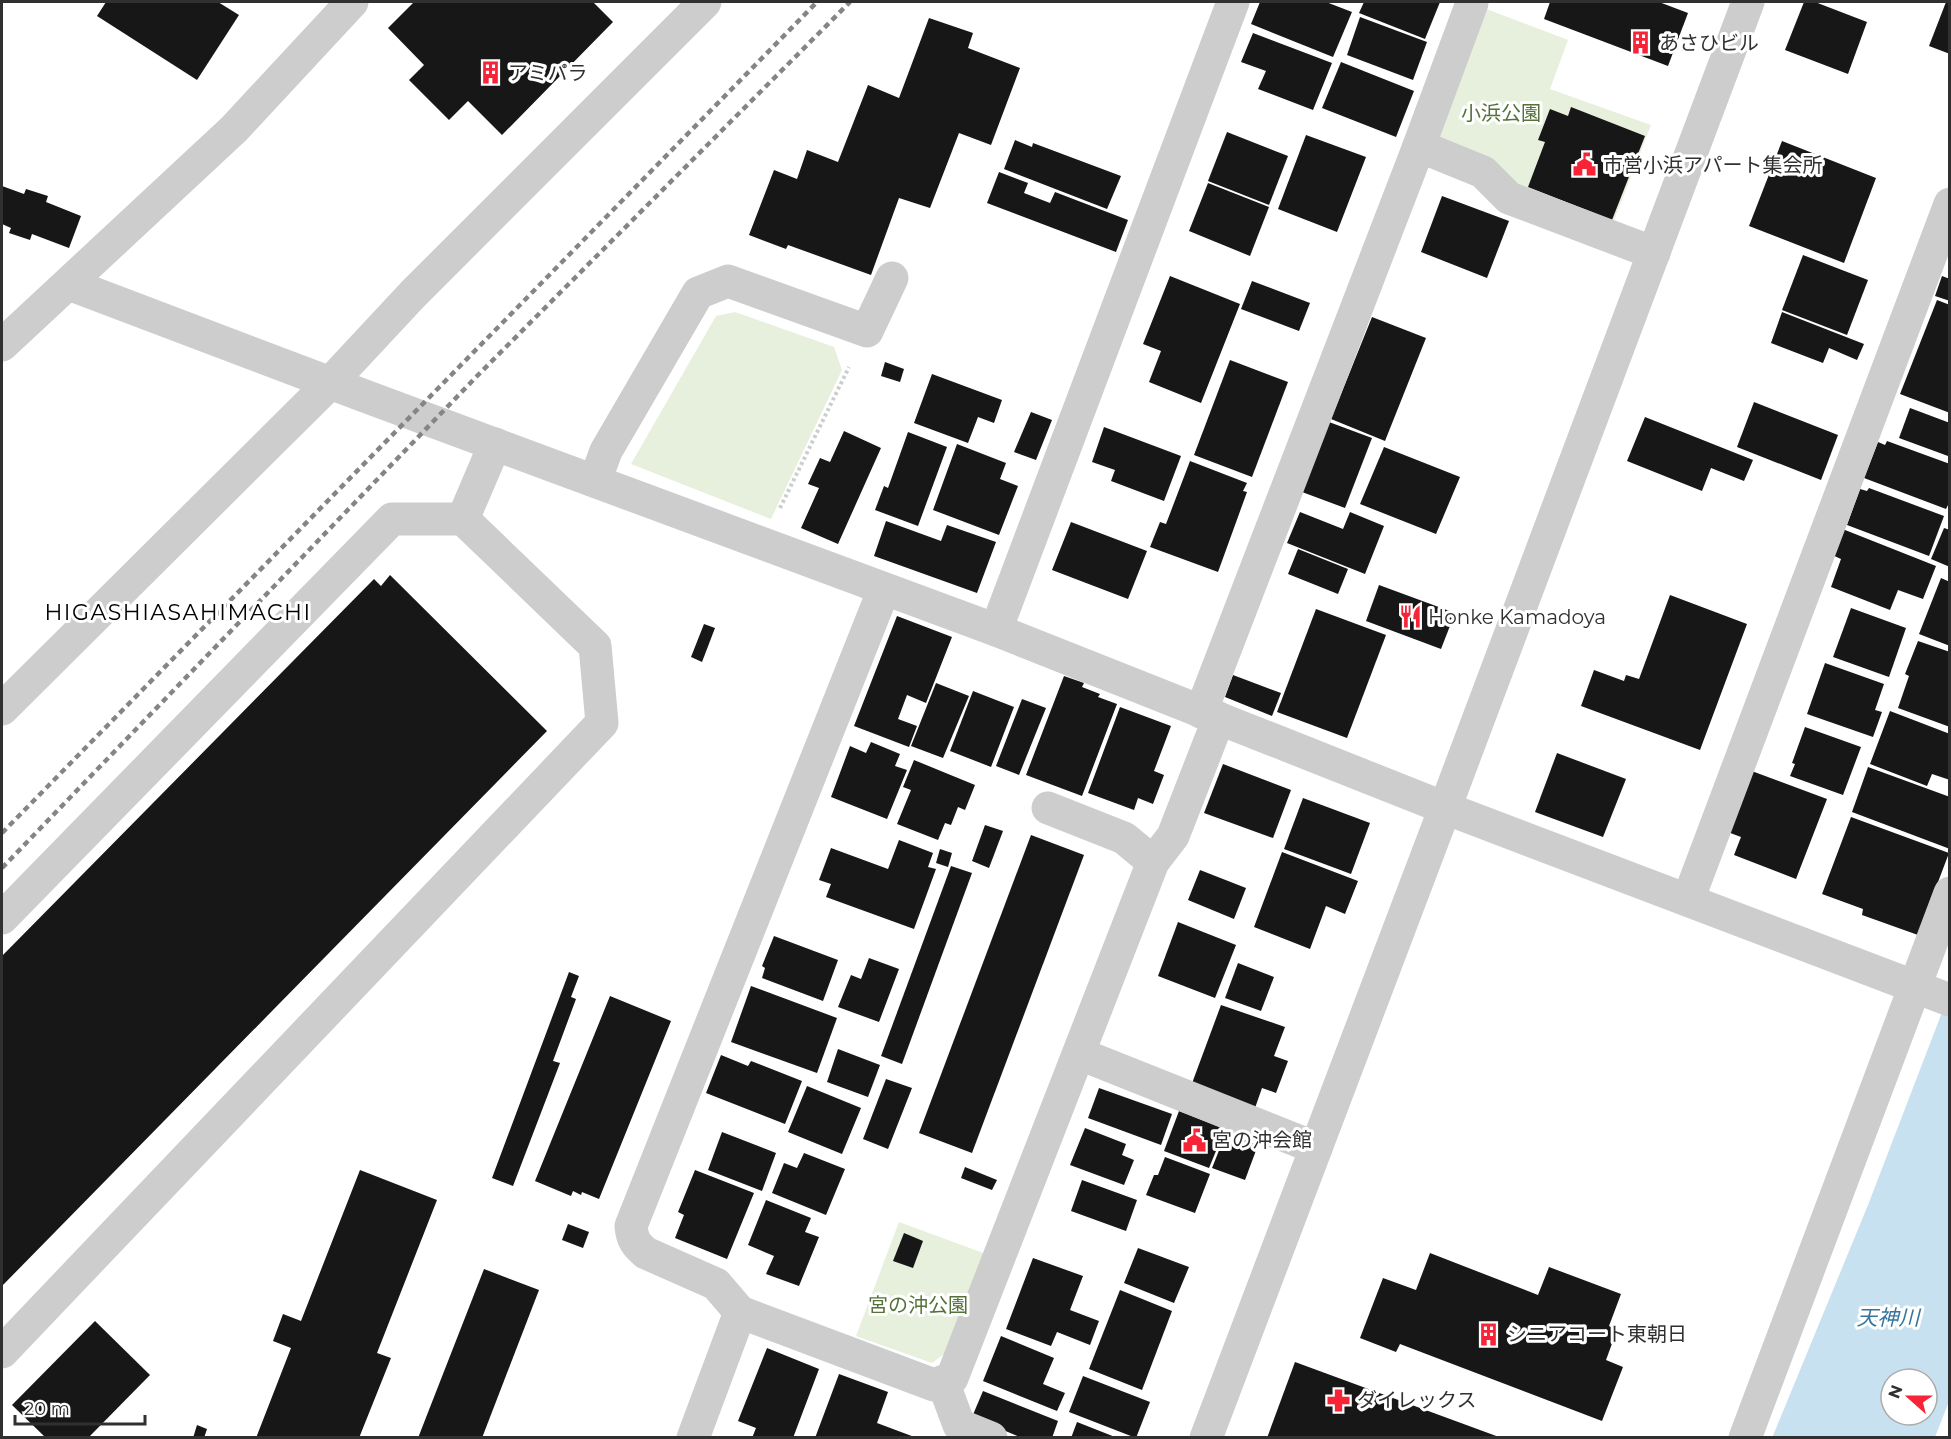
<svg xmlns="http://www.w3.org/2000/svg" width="1951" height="1439" viewBox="0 0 1951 1439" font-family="Montserrat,'Noto Sans JP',sans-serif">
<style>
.green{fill:#e7efdd}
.water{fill:#c8e1f0;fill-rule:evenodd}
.building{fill:#171717}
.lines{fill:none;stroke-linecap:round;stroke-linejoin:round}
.path{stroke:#cdcdcd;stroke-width:4;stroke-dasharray:3 3;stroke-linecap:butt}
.minor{stroke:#cdcdcd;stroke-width:33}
.rail{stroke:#858585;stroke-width:4.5;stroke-dasharray:6 4.5;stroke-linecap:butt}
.labels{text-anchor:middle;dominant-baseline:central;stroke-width:6;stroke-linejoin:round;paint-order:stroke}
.poi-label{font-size:20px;fill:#303030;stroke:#fff;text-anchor:start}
.park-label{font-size:20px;fill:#547138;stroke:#fff}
.water-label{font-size:21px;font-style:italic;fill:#35769c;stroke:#fff}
.quarter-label{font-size:22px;letter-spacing:1.5px;fill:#000;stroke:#fff}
</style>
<rect width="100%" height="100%" fill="#fff"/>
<g class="green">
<polygon points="1481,7 1568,40 1550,89 1651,125 1613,223 1505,181 1447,151 1435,130"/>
<polygon points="735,312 834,347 842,370 771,519 631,464 716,316"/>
<polygon points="899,1222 986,1254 952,1348 932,1363 856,1336"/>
</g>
<path class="water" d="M 1949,994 L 1950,1399 L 1935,1437 L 1772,1438 L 1868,1205 ZM 1891,1379 L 1927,1379 L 1927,1415 L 1891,1415 Z"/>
<g class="building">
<polygon points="106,2 218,2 239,15 197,80 97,16"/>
<polygon points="414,2 593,2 613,22 502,135 468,101 449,120 409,80 424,65 388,28"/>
<polygon points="1260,2 1326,2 1352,12 1333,57 1251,24"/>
<polygon points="1364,2 1440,2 1425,39 1359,13"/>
<polygon points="1550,2 1659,2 1688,13 1668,66 1544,19"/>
<polygon points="1804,2 1815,2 1867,22 1848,74 1785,50"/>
<polygon points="1946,2 1950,2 1950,54 1929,46"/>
<polygon points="1360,17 1427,42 1413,80 1347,55"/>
<polygon points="929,18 973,33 968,48 1020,68 991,145 959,133 930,208 899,198 871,275 788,245 786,249 749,235 774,170 797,179 807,150 838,162 868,85 899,98"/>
<polygon points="1253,33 1332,63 1313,110 1258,89 1266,71 1241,62"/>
<polygon points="1341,62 1414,91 1396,137 1322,108"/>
<polygon points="1571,107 1645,136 1612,220 1528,187 1545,142 1538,140 1550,109 1568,116"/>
<polygon points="1227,132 1288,156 1269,205 1208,181"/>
<polygon points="1306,135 1366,157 1337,232 1278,209"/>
<polygon points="1015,140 1032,147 1033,143 1121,176 1107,209 1004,169"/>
<polygon points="1782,141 1876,178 1844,263 1749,226"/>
<polygon points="999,172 1028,183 1024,193 1050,203 1055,192 1128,220 1116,252 987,203"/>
<polygon points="1208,183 1269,207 1250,256 1189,231"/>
<polygon points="2,186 24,194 26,189 48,196 46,202 81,216 69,248 32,234 30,240 9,233 11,228 2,224"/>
<polygon points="1442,196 1509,221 1487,278 1421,252"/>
<polygon points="1803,255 1868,280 1847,335 1782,310"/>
<polygon points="1170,276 1240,304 1201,403 1149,382 1161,351 1143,344"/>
<polygon points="1942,276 1950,279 1950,301 1935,296"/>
<polygon points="1252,281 1310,303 1299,331 1241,309"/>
<polygon points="1937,300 1950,305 1950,413 1900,394"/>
<polygon points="1782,312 1864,344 1857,360 1829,348 1823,363 1771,343"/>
<polygon points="1372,317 1426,338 1385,441 1331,419"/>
<polygon points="1230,360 1288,382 1252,477 1194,455"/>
<polygon points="885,362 904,369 900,382 881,376"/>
<polygon points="932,374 1002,400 994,423 978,417 968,443 914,423"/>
<polygon points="1754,402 1838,435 1821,480 1737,447"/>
<polygon points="1910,408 1950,423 1948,456 1899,438"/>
<polygon points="1031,412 1052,420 1036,460 1014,452"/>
<polygon points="1645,417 1753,460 1744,481 1711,468 1702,491 1627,461"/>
<polygon points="1329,422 1372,438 1345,508 1302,492"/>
<polygon points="1104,427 1181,456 1164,501 1111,481 1115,470 1092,462"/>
<polygon points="844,431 881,448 838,544 801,528 819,488 808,484 820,458 830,462"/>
<polygon points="908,432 947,447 918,526 875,510 884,486 888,488"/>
<polygon points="1887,441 1950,464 1950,501 1946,509 1864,478 1878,442 1885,445"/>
<polygon points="957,444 1006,463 1000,479 1018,486 999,535 933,510"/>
<polygon points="1384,447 1460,477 1436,534 1360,504"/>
<polygon points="1190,461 1247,483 1243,491 1247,492 1218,572 1150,547 1160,522 1166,524"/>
<polygon points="1869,488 1944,516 1929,556 1847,525 1860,489 1867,491"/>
<polygon points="1300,512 1343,529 1350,512 1384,526 1365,574 1287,543"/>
<polygon points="886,521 941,541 947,525 996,542 977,593 874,556"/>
<polygon points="1071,522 1147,551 1128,599 1052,570"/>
<polygon points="1840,528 1936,566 1923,599 1898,590 1890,610 1831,587 1841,559 1830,554"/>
<polygon points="1944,528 1950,530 1950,567 1931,559"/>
<polygon points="1298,549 1348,569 1338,594 1288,574"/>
<polygon points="390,575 547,731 2,1286 2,956 374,579 381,586"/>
<polygon points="1941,578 1950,582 1950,646 1919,634"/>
<polygon points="1379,585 1455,613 1441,649 1366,621"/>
<polygon points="1670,595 1747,624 1700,750 1581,706 1594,670 1624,681 1626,675 1639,679"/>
<polygon points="1851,608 1906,628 1889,677 1833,657"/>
<polygon points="1316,609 1386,635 1347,738 1277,712"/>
<polygon points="897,616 952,637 926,703 907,695 898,719 917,726 909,747 854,726"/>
<polygon points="704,624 715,628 702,662 691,657"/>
<polygon points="1918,641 1950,652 1950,727 1898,708 1909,676 1905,674"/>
<polygon points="1825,663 1884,684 1875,710 1882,712 1873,737 1807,714"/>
<polygon points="1233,675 1281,693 1272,716 1225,697"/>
<polygon points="1064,676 1084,683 1082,687 1100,694 1098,697 1117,704 1082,796 1026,775"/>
<polygon points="936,683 969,696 943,758 911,746"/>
<polygon points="973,691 1014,707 991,767 950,751"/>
<polygon points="1022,699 1046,708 1019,775 996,766"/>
<polygon points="1120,707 1171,726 1154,771 1164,775 1153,804 1138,798 1134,810 1088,793"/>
<polygon points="1890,711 1950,734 1950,780 1932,774 1927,786 1870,764"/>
<polygon points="1805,727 1861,747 1843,795 1790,776 1795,764 1792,763"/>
<polygon points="871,742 900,754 895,766 907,770 887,819 831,797 850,746 866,753"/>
<polygon points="1557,753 1626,779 1603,837 1535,812"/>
<polygon points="914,760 975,785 965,810 958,807 951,825 945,823 938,840 897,824 911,790 903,787"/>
<polygon points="1223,764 1291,790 1273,838 1204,813"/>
<polygon points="1868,767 1950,797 1950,849 1852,812"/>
<polygon points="1749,770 1827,799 1796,879 1734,855 1741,837 1725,831"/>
<polygon points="1303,798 1370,823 1351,874 1284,849"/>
<polygon points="1851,817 1949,853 1918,935 1862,915 1863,909 1822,894"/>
<polygon points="985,825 1003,831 989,868 972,861"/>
<polygon points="1031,835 1084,855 972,1153 919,1133"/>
<polygon points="899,840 933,853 928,867 936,869 914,929 826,897 831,884 819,880 831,848 888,869"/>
<polygon points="940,849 952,853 948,867 936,863"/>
<polygon points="1282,852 1358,881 1345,914 1326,906 1310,949 1254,927"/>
<polygon points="951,866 972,873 902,1064 881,1056"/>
<polygon points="1200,870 1246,888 1234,919 1188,900"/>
<polygon points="1178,922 1236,945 1215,998 1158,976"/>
<polygon points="774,936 838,960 823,1001 762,978 765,968 762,966"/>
<polygon points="869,958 899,969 879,1022 838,1007 851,975 861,979"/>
<polygon points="1238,963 1274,977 1261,1011 1225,998"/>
<polygon points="569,972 579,976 571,997 576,999 553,1061 560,1063 513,1186 492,1178"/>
<polygon points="751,986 837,1018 817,1073 731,1042"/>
<polygon points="610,996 671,1021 599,1199 582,1192 581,1195 573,1191 571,1196 535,1181"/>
<polygon points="1221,1005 1285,1027 1274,1056 1288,1061 1276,1093 1262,1088 1255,1108 1191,1086"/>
<polygon points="838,1049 880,1065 868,1097 827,1082"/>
<polygon points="721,1055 748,1066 751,1061 802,1081 785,1124 706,1093"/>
<polygon points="886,1079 912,1088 888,1149 863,1139"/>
<polygon points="807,1086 861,1108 842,1154 788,1132"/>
<polygon points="1099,1088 1172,1114 1161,1145 1088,1118"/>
<polygon points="1179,1111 1225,1129 1209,1168 1164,1151"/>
<polygon points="1085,1128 1126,1144 1122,1155 1134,1160 1124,1185 1070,1165"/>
<polygon points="722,1132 776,1153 762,1191 708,1170"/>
<polygon points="1226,1133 1258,1145 1245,1180 1212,1168"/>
<polygon points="804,1153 845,1169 826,1215 772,1193 784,1163 797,1168"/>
<polygon points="1165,1157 1210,1174 1195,1213 1146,1195 1154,1175 1158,1175"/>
<polygon points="965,1167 997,1180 992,1190 961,1178"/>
<polygon points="360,1170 437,1200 377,1353 391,1358 359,1438 256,1438 291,1348 273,1341 283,1314 301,1321"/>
<polygon points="695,1170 754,1193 727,1259 675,1238 684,1215 678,1212"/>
<polygon points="1082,1180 1137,1200 1126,1231 1071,1211"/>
<polygon points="766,1200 811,1218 805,1232 819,1237 799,1286 766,1274 774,1256 748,1245"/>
<polygon points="568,1224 589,1232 583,1248 562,1240"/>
<polygon points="904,1233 923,1241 913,1268 893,1261"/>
<polygon points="1138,1248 1189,1267 1174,1303 1124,1283"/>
<polygon points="1430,1253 1538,1295 1549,1267 1621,1294 1609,1326 1617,1330 1606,1360 1623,1367 1602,1421 1400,1344 1396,1352 1360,1338 1383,1278 1416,1290"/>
<polygon points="1033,1258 1083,1276 1070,1310 1099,1321 1090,1345 1057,1332 1051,1346 1006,1329"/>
<polygon points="484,1269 539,1290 482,1438 418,1438"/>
<polygon points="1120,1290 1172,1311 1142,1390 1089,1369"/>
<polygon points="95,1321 150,1375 88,1438 46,1438 12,1405"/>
<polygon points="1001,1336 1054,1358 1043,1384 1065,1393 1057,1411 983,1381"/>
<polygon points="767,1348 819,1369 793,1438 752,1438 756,1428 738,1421"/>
<polygon points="1295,1362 1499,1437 1498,1438 1267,1438"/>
<polygon points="839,1374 888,1392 877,1423 917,1438 815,1438"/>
<polygon points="1083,1376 1150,1402 1136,1438 1069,1412"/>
<polygon points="983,1391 1058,1421 1052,1438 1022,1438 972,1417"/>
<polygon points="1077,1422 1115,1437 1115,1438 1071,1438"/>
<polygon points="197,1425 207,1429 204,1438 193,1438"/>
</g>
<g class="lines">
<polyline class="path" points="780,508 849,367"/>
<g class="minor">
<polyline points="1419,146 1483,172 1509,198 1654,253"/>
<polyline points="69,284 362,395 996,630 1445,808 1950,1000"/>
<polyline points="2,345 234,129 352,2"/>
<polyline points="595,481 606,451 698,293 728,281 867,331 892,278"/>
<polyline points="463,519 495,444"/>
<polyline points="996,630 1233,2"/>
<polyline points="2,709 330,383 413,294 705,2"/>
<polyline points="1201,712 1419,146 1472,3"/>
<polyline points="1048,808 1124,838 1153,862"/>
<polyline points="1688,900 1950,204"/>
<polyline points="2,918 392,519 463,519 595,646 602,723 2,1352"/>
<polyline points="1080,1054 1316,1148"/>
<polyline points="740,1312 934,1385 952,1378 1153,862 1173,836 1219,718"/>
<polyline points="943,1382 959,1425 991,1438"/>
<path d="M 693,1438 L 740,1312 L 716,1284 L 646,1253 C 636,1245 632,1239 631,1226 L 884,589"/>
<polyline points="1206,1438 1445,808 1748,2"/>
<polyline points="1745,1438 1950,893"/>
</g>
<g class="rail">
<polyline points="2,833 817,2"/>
<polyline points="2,868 480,373 850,2"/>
</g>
</g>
<defs>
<symbol id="building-bare" viewBox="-9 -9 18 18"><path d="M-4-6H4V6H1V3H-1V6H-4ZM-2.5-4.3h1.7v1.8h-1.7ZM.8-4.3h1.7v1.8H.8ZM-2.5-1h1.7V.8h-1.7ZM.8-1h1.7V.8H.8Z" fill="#f72337" stroke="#fff" stroke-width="2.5" paint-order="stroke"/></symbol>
<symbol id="civic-bare" viewBox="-9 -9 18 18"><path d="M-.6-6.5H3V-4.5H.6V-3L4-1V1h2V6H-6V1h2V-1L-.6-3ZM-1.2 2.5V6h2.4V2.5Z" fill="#f72337" stroke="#fff" stroke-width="2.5" paint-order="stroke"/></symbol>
<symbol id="restaurant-bare" viewBox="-9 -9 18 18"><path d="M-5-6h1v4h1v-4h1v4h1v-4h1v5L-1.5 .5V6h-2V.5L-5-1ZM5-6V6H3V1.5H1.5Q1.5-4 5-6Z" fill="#f72337" stroke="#fff" stroke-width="2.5" paint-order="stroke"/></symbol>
<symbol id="pharmacy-bare" viewBox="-9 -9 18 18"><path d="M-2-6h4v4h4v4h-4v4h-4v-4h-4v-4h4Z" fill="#f72337" stroke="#fff" stroke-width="2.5" paint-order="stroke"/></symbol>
</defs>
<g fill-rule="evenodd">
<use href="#building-bare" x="1624" y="26" width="33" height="33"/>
<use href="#building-bare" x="474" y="56" width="33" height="33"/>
<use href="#civic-bare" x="1568" y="148" width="33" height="33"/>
<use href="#restaurant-bare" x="1394" y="600" width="33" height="33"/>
<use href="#civic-bare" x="1178" y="1124" width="33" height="33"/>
<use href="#building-bare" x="1472" y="1318" width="33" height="33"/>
<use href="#pharmacy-bare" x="1322" y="1384" width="33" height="33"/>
</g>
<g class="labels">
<g class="poi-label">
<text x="1659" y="43">あさひビル</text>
<text x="508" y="73">アミパラ</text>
<text x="1603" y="165">市営小浜アパート集会所</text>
<text x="1428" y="617">Honke Kamadoya</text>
<text x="1212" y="1140">宮の沖会館</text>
<text x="1507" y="1334">シニアコート東朝日</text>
<text x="1357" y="1400">ダイレックス</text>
</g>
<g class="park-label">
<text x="1501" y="113">小浜公園</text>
<text x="918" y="1305">宮の沖公園</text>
</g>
<g class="water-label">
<text x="1888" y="1317">天神川</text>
</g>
<g class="quarter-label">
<text x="178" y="612">HIGASHIASAHIMACHI</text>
</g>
</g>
<rect width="1951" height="1439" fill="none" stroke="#303030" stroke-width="6"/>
<g transform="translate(1909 1397) rotate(291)"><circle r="28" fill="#ffffff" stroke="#acacac" stroke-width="1.5"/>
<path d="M0-4.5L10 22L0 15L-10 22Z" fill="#f72337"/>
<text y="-9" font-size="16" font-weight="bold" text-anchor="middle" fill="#303030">N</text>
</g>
<path d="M15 1415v9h130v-9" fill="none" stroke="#303030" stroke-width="3"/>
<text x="24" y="1415" font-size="18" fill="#303030" stroke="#ffffff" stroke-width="4.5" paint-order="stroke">20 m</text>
</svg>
